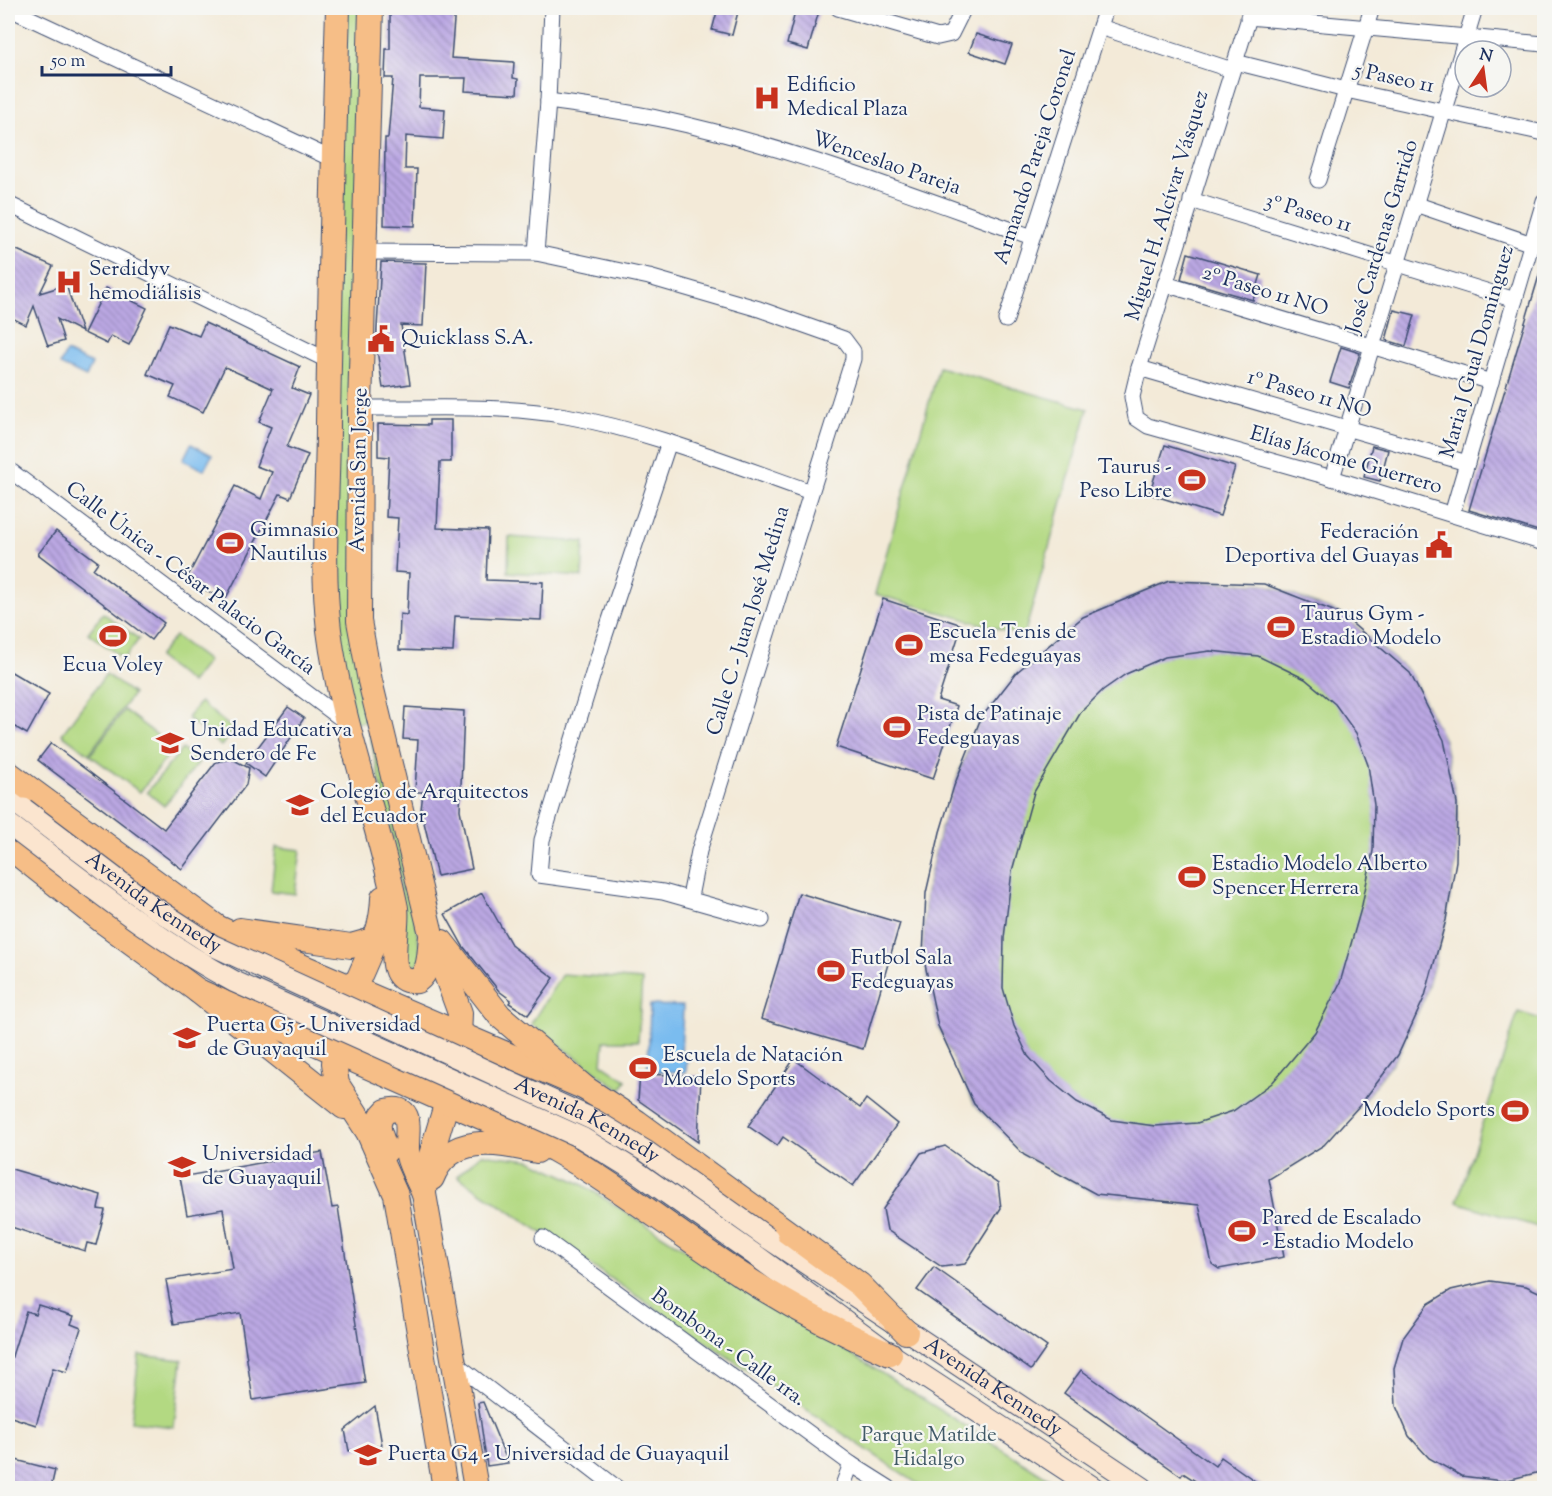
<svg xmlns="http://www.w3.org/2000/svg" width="1552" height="1496" viewBox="0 0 1552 1496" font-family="'Sorts Mill Goudy',serif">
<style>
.green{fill:#b3d982;stroke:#678470;stroke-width:1.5}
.water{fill:#7abcef;stroke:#4a76a6;stroke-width:1.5}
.building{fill:url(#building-back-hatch);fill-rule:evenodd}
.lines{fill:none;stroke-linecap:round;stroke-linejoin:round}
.street-casing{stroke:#3b4b70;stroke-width:17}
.secondary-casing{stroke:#3b4b70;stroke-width:23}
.primary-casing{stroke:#3b4b70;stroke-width:26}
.street{stroke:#fff;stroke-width:15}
.secondary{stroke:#fbe5cf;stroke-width:21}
.primary{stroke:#f6be87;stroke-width:24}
.secondary-bridge-casing{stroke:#3b4b70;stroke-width:23;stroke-linecap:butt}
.secondary-bridge{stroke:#fbe5cf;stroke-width:21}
.labels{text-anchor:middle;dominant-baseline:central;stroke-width:4.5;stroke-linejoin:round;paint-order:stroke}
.street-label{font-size:21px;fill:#1b2f5e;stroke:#f6f6f2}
.poi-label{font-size:21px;fill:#1b2f5e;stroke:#f6f6f2;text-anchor:start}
.park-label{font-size:21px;fill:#415a67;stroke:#f6f6f2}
</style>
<defs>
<pattern id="building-back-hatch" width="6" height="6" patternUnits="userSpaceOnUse" patternTransform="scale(1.5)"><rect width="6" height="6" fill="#bba8e3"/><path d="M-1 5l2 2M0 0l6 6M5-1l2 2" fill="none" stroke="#9789bb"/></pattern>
</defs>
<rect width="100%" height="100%" fill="#f6f6f2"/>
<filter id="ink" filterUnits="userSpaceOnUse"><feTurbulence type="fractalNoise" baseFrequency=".0167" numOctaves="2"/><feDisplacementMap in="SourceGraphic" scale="12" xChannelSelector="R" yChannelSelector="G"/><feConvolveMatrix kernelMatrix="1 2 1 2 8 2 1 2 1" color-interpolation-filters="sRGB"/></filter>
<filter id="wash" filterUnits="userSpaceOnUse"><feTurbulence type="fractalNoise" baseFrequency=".008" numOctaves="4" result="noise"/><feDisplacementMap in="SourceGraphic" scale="24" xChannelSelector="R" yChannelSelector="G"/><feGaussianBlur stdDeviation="1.35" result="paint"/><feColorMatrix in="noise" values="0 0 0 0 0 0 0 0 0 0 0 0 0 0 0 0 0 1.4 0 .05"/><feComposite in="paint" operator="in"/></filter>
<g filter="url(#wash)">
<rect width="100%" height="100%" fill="#f3ead8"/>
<g class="green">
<polygon points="338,8 378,8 364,252 370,681 422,959 408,974 396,854 367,722 347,723 334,661"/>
<polygon points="939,367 1088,409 1024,636 875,594"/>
<polygon points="509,537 584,542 582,577 508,572"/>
<polygon points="1169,581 1264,584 1341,614 1410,673 1444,740 1457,803 1456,861 1446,920 1425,996 1398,1055 1360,1105 1324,1145 1256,1187 1190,1204 1096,1194 1024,1155 974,1104 938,1026 923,955 926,893 940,832 959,772 981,718 1017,672 1083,617"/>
<polygon points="103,613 139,639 124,659 88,633"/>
<polygon points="175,636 208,661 191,683 158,657"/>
<polygon points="106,674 133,694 89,754 62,734"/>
<polygon points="200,702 234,730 221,746 187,718"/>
<polygon points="124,710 174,748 140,792 90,755"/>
<polygon points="182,749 199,762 164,806 147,792"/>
<polygon points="276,847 301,850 295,894 271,891"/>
<polygon points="562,974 642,980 638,1041 604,1041 602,1064 626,1080 621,1090 531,1024"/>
<polygon points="1518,1012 1544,1020 1544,1229 1457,1202"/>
<polygon points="481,1154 530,1160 580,1183 1064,1488 924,1488 457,1176"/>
<polygon points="139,1355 182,1360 174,1427 131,1422"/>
</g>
<g class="water">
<polygon points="66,352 92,364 86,377 60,365"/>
<polygon points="191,444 212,455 204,470 183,460"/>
<polygon points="650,1005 683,1006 681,1057 687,1058 686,1072 648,1071"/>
</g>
<g id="blocks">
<g class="building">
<polygon points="390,8 455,8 451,58 514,62 513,78 518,79 517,94 465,91 466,78 420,78 419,107 445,109 443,139 406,136 405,169 417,169 415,226 384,225 385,138 388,138 393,78 385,78 386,49 390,49"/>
<polygon points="718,8 739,8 732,35 712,30"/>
<polygon points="796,8 819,11 808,50 787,44"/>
<polygon points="976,34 1012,45 1005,64 969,52"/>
<polygon points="8,246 53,266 40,293 66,285 82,332 57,319 64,341 48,346 34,306 26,325 8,316"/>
<polygon points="1188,253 1261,275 1253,300 1181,279"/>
<polygon points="381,262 426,263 423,326 401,325 410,384 383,388 376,344"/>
<polygon points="1541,269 1545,270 1545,533 1469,510"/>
<polygon points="106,288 147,308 129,345 111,336 107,344 84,333"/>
<polygon points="1394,310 1415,315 1406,346 1386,340"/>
<polygon points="205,323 300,367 292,388 309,395 287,447 308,455 290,498 280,494 225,600 186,580 235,486 261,499 272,472 256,466 271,427 259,422 273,389 225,367 203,412 170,397 175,386 147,374 169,324 199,336"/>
<polygon points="1341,347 1360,353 1349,388 1330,382"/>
<polygon points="429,420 451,420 451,462 440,462 437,528 488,530 486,580 543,582 541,620 455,616 453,652 399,650 400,614 407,615 409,573 395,572 398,518 386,517 389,457 378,456 378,424 429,425"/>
<polygon points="1165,445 1235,467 1220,516 1149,494"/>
<polygon points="1372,446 1388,450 1380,481 1364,477"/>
<polygon points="56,531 98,562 93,569 164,623 151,640 38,554"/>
<path d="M 1169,581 L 1264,584 L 1341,614 L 1410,673 L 1444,740 L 1457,803 L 1456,861 L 1446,920 L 1425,996 L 1398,1055 L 1360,1105 L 1324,1145 L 1269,1179 L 1284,1257 L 1219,1269 L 1212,1264 L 1199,1205 L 1096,1194 L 1024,1155 L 974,1104 L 938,1026 L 923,955 L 926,893 L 940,832 L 954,786 L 981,718 L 1017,672 L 1083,617 ZM 1210,651 L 1258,656 L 1305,679 L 1335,704 L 1356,733 L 1368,765 L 1374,805 L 1373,851 L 1362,905 L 1340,983 L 1315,1032 L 1272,1083 L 1233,1111 L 1197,1123 L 1155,1126 L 1112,1120 L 1077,1102 L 1051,1081 L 1028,1056 L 1014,1026 L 1003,988 L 1004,938 L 1012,871 L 1034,792 L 1081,712 L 1103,690 L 1126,674 L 1165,657 Z"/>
<polygon points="883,599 962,625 938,700 957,706 933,779 836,747"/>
<polygon points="8,670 49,694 27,734 8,723"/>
<polygon points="288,707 304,718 265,777 246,763"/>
<polygon points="405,707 464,711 460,810 472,869 437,876 421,810 423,792 415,792 418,740 403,739"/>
<polygon points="51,743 164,829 216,762 232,759 249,768 246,785 182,869 38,760"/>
<polygon points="482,893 512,946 554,978 528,1015 509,1003 511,1000 499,991 463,946 445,914"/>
<polygon points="799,893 900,923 863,1049 761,1019"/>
<polygon points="794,1059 860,1108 866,1099 897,1124 853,1186 783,1137 777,1146 748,1126"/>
<polygon points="640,1074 701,1076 698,1142 638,1100"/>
<polygon points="945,1146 998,1184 1001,1208 965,1264 942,1267 887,1230 883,1209 921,1153"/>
<polygon points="322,1152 332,1208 338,1207 365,1383 253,1400 240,1313 174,1324 166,1280 233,1269 223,1209 187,1215 180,1177"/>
<polygon points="8,1168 101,1195 98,1209 105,1210 96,1245 87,1243 85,1251 8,1226"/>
<polygon points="934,1267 1047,1347 1031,1370 917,1290"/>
<polygon points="1490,1281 1526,1286 1545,1295 1545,1467 1536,1473 1503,1481 1461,1476 1429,1458 1409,1436 1396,1406 1394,1368 1403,1338 1428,1304 1451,1290"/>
<polygon points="38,1305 74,1316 71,1324 81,1328 67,1372 53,1368 36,1425 8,1416 8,1369 26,1311 35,1314"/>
<polygon points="1081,1370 1215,1466 1221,1457 1265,1488 1206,1488 1183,1473 1181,1476 1064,1393"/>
<polygon points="483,1402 508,1463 487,1466 478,1403"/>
<polygon points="375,1406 382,1445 349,1451 345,1430"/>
<polygon points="8,1458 55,1470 51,1488 28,1488 8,1483"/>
</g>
</g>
</g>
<g filter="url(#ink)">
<use href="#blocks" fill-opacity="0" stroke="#3b4b70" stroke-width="1.5"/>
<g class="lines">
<defs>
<g id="street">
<polyline points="8,8 334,160"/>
<polyline points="838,8 938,37 951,34 964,8"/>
<polyline points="1252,8 1139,368 1132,397 1136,418 1148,426 1332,478 1544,543"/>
<polyline points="1248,17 1544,44"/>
<polyline points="1100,27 1232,70"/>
<polyline points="1235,62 1346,90 1544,133"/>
<path d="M 548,101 C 586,106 624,111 661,119 C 788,146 910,194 1032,237"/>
<polyline points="1318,180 1372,8"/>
<polyline points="1191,200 1515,300"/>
<polyline points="8,204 329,361"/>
<polyline points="1415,204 1532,244"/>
<polyline points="364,252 536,253 649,277 759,309 844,339 853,351 853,359 699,851 690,897"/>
<polyline points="536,253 548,101 552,8"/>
<polyline points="1165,284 1491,382"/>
<polyline points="1006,320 1106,8"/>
<polyline points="1139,368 1467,463"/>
<path d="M 360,408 C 428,409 499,404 566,416 C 650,431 731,464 811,492"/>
<polyline points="669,442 603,641 542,840 539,875 663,892 762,920"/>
<polyline points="8,469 347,723"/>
<polyline points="1332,478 1475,8"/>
<polyline points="1452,514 1544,201"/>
<polyline points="543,1238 851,1464 889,1488"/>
<polyline points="456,1364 617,1488"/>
<polyline points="842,1488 851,1464"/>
</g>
<g id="secondary">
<polyline points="8,796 24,809"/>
<path id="s1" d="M 768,1238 L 1143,1488"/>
<polyline points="755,1255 890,1354 1094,1488"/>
</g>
<g id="primary">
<path d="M 338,8 C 334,146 330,285 328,424 C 328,492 321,562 329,630 C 341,725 377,814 396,908 C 400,930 380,985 417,981 C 431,971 429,952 431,936"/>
<polyline points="371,8 360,408 359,621 370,681 431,934 460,1013 458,1065 425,1175 424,1194 476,1488"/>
<polyline points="8,773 217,927 285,959 585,1088"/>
<polyline points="8,846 105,923 198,991 344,1107"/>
<polyline points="240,930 351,946 372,940 380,929"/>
<polyline points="442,942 500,1016 585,1088 637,1122 860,1285 906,1332"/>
<path d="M 198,991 L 553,1149 C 619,1186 677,1233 740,1274 C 787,1305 839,1332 890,1354"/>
<path d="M 350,1000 C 363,963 382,938 383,898"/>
<polyline points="337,1039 334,1063 337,1084 368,1132 396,1195 445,1488"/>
<path d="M 386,1151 C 382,1136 372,1124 386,1111 C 419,1102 403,1141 408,1156 C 411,1168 418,1180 423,1192"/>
<path d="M 432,1178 C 450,1132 498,1143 537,1151"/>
</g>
</defs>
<use href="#street" class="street-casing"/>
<use href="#secondary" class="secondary-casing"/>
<use href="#primary" class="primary-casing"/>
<use href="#street" class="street"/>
<use href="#secondary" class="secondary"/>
<use href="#primary" class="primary"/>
<defs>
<g id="secondary-bridge">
<path id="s2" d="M 24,809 L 152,906 L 212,945 L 594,1120 L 647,1152 L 768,1238"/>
<path d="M 11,826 C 84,881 154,939 235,982 L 582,1138 L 634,1170 L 755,1255"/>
</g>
</defs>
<use href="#secondary-bridge" class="secondary-bridge-casing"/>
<use href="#secondary-bridge" class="secondary-bridge"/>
</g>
</g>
<defs>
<symbol id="hospital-bare" viewBox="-9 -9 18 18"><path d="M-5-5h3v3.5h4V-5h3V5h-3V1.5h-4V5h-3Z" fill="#c8321e" stroke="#f6f6f2" stroke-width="2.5" paint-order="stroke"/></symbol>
<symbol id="civic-bare" viewBox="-9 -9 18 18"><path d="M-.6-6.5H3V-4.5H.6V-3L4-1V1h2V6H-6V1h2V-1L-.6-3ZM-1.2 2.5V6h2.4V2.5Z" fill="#c8321e" stroke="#f6f6f2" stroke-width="2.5" paint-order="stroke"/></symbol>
<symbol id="stadium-bare" viewBox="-9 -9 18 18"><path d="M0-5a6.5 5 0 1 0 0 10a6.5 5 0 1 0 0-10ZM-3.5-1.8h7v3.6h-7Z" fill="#c8321e" stroke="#f6f6f2" stroke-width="2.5" paint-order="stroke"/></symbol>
<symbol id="school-bare" viewBox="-9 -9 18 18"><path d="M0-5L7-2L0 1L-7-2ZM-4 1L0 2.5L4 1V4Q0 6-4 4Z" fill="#c8321e" stroke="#f6f6f2" stroke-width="2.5" paint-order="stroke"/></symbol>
<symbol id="university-bare" viewBox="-9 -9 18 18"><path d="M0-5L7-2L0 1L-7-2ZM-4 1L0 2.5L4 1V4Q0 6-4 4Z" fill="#c8321e" stroke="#f6f6f2" stroke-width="2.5" paint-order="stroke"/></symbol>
</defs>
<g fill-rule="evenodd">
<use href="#hospital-bare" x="748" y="79" width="38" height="38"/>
<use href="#hospital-bare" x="50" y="263" width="38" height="38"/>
<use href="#civic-bare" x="362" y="320" width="38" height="38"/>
<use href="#stadium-bare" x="1173" y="461" width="38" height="38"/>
<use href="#stadium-bare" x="211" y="524" width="38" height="38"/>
<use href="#civic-bare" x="1420" y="526" width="38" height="38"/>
<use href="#stadium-bare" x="1262" y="608" width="38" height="38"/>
<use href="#stadium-bare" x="94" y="617" width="38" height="38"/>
<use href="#stadium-bare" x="890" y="626" width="38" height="38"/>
<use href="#stadium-bare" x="878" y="708" width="38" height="38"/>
<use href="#school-bare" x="151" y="724" width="38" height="38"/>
<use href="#school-bare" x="281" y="786" width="38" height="38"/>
<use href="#stadium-bare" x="1173" y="858" width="38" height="38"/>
<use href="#stadium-bare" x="812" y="952" width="38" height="38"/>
<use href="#university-bare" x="168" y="1019" width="38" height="38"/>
<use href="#stadium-bare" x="624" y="1049" width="38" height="38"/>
<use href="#stadium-bare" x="1496" y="1092" width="38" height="38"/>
<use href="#university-bare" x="163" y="1148" width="38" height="38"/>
<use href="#stadium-bare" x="1223" y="1212" width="38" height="38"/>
<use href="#university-bare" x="349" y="1436" width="38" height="38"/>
</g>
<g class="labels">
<g class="street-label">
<text transform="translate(1394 79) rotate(12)">5 Paseo 11</text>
<text transform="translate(1036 157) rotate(-72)">Armando Pareja Coronel</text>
<text transform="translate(886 164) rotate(19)">Wenceslao Pareja</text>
<text transform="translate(1168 206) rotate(-73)">Miguel H. Alcívar Vásquez</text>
<text transform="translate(1308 214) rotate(17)">3º Paseo 11</text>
<text transform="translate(1383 237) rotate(-73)">José Cardenas Garrido</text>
<text transform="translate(1265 292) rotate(17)">2º Paseo 11 NO</text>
<text transform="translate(1478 352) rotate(-74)">Maria J Gual Dominguez</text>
<text transform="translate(1309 395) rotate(16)">1º Paseo 11 NO</text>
<text transform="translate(1346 461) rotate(16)">Elías Jácome Guerrero</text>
<text transform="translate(360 470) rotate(-89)">Avenida San Jorge</text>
<text transform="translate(190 579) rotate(37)">Calle Única - César Palacio García</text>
<text transform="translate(749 621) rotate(-73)">Calle C - Juan José Medina</text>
<text stroke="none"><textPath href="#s2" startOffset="160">Avenida Kennedy</textPath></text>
<text stroke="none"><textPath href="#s2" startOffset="646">Avenida Kennedy</textPath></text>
<text transform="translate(728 1348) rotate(36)">Bombona - Calle 1ra.</text>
<text stroke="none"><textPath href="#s1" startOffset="270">Avenida Kennedy</textPath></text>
</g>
<g class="poi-label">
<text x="787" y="86">Edificio<tspan x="787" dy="24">Medical Plaza</tspan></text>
<text x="89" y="270">Serdidyv<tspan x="89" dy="24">hemodiálisis</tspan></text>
<text x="401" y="339">Quicklass S.A.</text>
<text x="1172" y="468" text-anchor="end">Taurus -<tspan x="1172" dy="24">Peso Libre</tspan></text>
<text x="250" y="531">Gimnasio<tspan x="250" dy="24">Nautilus</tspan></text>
<text x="1419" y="533" text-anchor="end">Federación<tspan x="1419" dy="24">Deportiva del Guayas</tspan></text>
<text x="1301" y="615">Taurus Gym -<tspan x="1301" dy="24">Estadio Modelo</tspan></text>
<text x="929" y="633">Escuela Tenis de<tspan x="929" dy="24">mesa Fedeguayas</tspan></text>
<text x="113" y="666" text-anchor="middle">Ecua Voley</text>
<text x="917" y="715">Pista de Patinaje<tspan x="917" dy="24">Fedeguayas</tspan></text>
<text x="190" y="731">Unidad Educativa<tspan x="190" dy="24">Sendero de Fe</tspan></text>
<text x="320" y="793">Colegio de Arquitectos<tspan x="320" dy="24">del Ecuador</tspan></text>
<text x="1212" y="865">Estadio Modelo Alberto<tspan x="1212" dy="24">Spencer Herrera</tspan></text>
<text x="851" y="959">Futbol Sala<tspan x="851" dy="24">Fedeguayas</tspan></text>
<text x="207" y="1026">Puerta G5 - Universidad<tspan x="207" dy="24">de Guayaquil</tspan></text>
<text x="663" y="1056">Escuela de Natación<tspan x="663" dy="24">Modelo Sports</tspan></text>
<text x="1495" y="1111" text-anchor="end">Modelo Sports</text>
<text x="202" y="1155">Universidad<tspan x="202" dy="24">de Guayaquil</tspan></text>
<text x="1262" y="1219">Pared de Escalado<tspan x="1262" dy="24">- Estadio Modelo</tspan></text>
<text x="388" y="1455">Puerta G4 - Universidad de Guayaquil</text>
</g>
<g class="park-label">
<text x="929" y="1436">Parque Matilde<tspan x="929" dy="24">Hidalgo</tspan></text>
</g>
</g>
<rect width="1552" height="1496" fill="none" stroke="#f6f6f2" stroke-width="30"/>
<g transform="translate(1483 69) rotate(13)"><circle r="28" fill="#f6f6f2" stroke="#9ea6b7" stroke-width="1.5"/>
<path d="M0-4.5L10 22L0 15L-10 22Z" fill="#c8321e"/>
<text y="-9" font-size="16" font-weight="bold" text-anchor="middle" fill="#1b2f5e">N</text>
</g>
<path d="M42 66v9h129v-9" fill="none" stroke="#1b2f5e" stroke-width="3"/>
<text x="51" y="66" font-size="18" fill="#1b2f5e" stroke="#f6f6f2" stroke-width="4.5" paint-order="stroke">50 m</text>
</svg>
